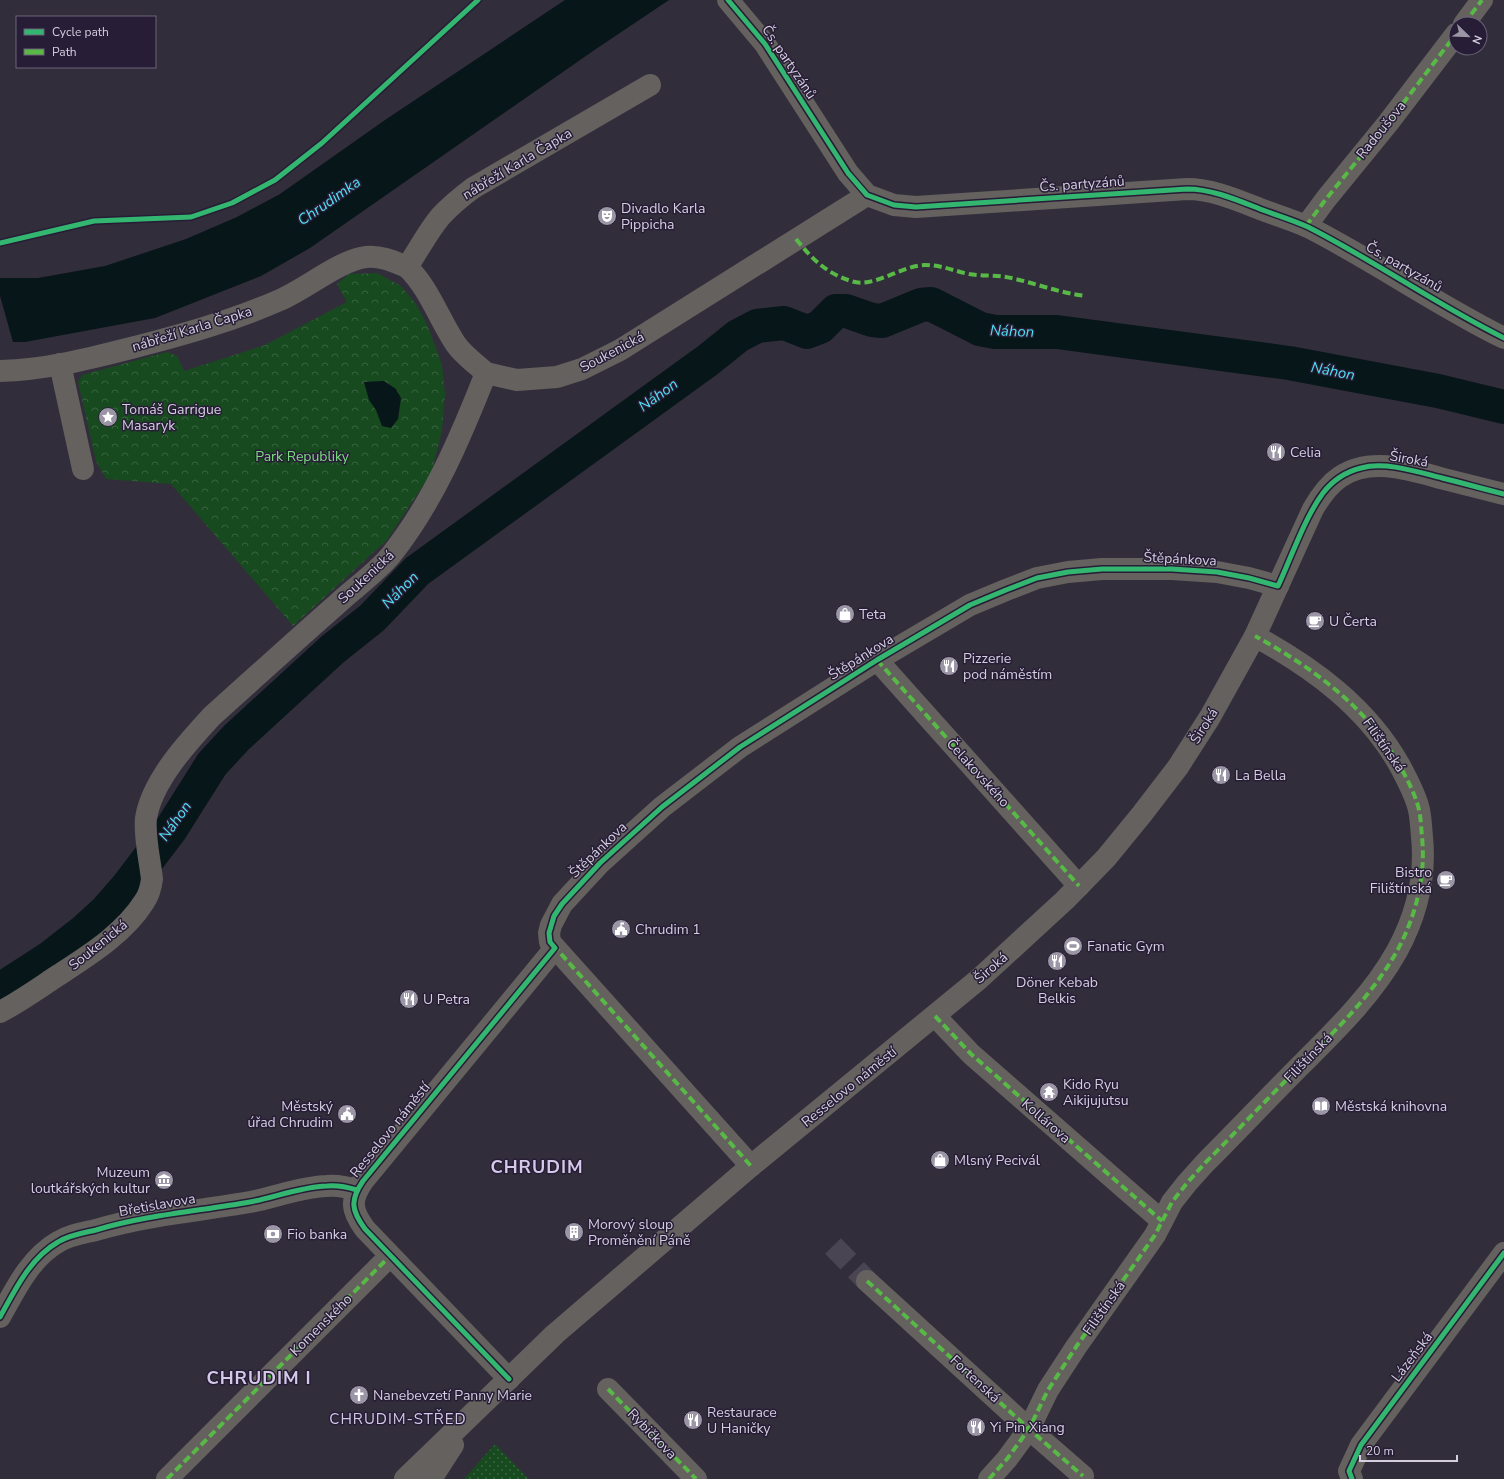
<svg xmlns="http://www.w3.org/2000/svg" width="1504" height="1479" viewBox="0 0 1504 1479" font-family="'Nunito Sans',sans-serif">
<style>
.grass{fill:url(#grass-dots)}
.park{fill:url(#park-crowns)}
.water{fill:#071619}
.pier{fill:#322d3a}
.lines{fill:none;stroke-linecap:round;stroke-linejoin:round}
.canal{stroke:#071619;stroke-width:34}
.minor-tunnel{stroke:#4a4553;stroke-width:22;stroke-dasharray:22 11;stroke-linecap:butt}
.pedestrian{stroke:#64615f;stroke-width:22}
.minor{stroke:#64615f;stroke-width:22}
.quiet{stroke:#58b947;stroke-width:4;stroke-dasharray:8 4;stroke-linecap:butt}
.cycleway-casing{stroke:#271d36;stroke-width:8}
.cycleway{stroke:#33b770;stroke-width:5}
.labels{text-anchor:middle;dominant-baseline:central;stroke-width:3;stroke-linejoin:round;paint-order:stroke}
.street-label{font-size:14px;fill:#d4cedf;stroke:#271d36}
.poi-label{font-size:14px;fill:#d4cedf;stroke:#271d36;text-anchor:start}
.park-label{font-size:14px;fill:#7ddb82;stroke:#271d36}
.water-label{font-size:15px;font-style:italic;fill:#50dff2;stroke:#271d36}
.neighbourhood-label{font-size:15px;letter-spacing:1px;fill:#d5c9ea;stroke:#271d36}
.district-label{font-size:18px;font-weight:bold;letter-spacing:1px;fill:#d5c9ea;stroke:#271d36}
</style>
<defs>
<pattern id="grass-dots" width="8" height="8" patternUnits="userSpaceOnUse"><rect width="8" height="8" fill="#184a1f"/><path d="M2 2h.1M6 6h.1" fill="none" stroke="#39633f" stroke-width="1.8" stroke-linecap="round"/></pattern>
<pattern id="park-crowns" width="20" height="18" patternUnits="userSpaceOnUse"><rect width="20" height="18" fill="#184a1f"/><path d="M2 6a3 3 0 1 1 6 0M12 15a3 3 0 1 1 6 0" fill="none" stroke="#39633f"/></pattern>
</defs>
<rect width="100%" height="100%" fill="#322d3a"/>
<polygon class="grass" points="495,1444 529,1479 464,1479"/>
<polygon class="park" points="377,273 401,286 416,304 427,324 442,365 445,394 442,431 432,470 426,481 387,540 293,626 171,484 106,479 96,461 78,382 82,375 167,352 177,356 184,371 265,345 347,302 337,284 349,274"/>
<g class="water">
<polygon points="565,0 669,0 593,51 310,248 261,276 155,318 25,342 0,342 0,278 38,278 105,266 186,239 237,217 280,194 385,120"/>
<polygon points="384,381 396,389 401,398 398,419 391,428 382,426 376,410 369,400 364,382"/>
</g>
<polygon class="pier" points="0,296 13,342 0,342"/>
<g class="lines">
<polyline class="canal" points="0,990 51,957 83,932 106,911 127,887 171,829 212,764 236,738 333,649 372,618 417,571 708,360 738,336 757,326 784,323 807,332 820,327 836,311 846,311 872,320 882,321 921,305 931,304 980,329 995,332 1057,332 1289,363 1438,391 1504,407"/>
<polyline class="minor-tunnel" points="833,1246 867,1281"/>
<g class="pedestrian">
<polyline points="877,660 1079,886"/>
<polyline points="751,1166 550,942 549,933 551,925 562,904 600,863 662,807 740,747 877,660 970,605 1006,590 1037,578 1068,572 1102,569 1172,569 1217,572 1249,578 1278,586"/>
<path d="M 0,1317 C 15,1290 30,1258 58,1242 C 69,1235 83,1233 96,1230 C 146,1215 199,1211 250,1202 C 276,1197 300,1187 327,1186 C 337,1185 347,1187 357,1190"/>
<path d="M 509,1379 L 365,1229 C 351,1210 350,1200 363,1181 L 555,948"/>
<polyline points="167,1479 390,1256"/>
</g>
<g class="minor">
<path d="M 728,0 L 765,44 L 848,173 L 867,195 L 894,205 L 916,207 L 1187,189 C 1212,189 1237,200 1260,209 C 1276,215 1293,220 1308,227 C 1375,261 1437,305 1504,338"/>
<polyline points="1464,24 1482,0"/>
<polyline points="1306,226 1326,199 1388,123 1456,34"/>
<path d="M 407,267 C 429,288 438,317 455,343 C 462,354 476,364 486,373"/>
<polyline points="60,364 83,469"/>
<path d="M 0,371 C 44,370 88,359 131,348 C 182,335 232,321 280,300 C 306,289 340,260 366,257 C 380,255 395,262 407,267 C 418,251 427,233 440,217 C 450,206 461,197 473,188 L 650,85"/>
<polyline points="486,373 517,380 557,377 582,369 620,350 867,195"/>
<path d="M 0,1012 C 19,1002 36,990 54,978 C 86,957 123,935 144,902 C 149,895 151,887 152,879 C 150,861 144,836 146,818 C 152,781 187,743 212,716 C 253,679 294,642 336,605 C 354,588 375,574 391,555 C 434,501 461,436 486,373"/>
<polyline points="935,1016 971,1054 1162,1221"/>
<polyline points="867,1281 1029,1429 1083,1476"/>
<polyline points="608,1389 696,1479"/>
<path d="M 405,1479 L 555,1334 L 751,1166 L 979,979 L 1065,900 L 1106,858 L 1142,814 L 1178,767 L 1210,717 L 1255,636 L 1313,509 C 1320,497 1328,485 1340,477 C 1371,456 1411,470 1444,479 C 1464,484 1484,489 1504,494"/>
<polyline points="431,1479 453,1445"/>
<path d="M 989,1479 L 1007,1459 L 1029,1429 L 1048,1390 L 1076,1347 L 1155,1235 L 1172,1202 L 1187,1183 L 1205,1163 C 1238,1130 1270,1096 1303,1063 C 1337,1029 1373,994 1397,951 C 1416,916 1426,876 1422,837 C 1421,827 1421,816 1418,806 C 1414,792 1407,779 1400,766 C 1367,707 1313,668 1255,636"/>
<polyline points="1352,1479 1349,1471 1361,1445 1504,1253"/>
</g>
<g class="quiet">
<polyline points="1464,24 1482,0"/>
<polyline points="1306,226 1326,199 1388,123 1456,34"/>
<path d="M 796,239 C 812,259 826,273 851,281 C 873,289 902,265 925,265 C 941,265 954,271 969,274 C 981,276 994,275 1006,277 C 1033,282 1058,293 1086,296"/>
<polyline points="877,660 1079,886"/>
<polyline points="553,945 751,1166"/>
<polyline points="935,1016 971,1054 1162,1221"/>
<polyline points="867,1281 1029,1429 1083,1476"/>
<polyline points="608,1389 696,1479"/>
<polyline points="167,1479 390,1256"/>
<path d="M 989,1479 L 1007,1459 L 1029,1429 L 1048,1390 L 1076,1347 L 1155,1235 L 1172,1202 L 1187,1183 L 1205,1163 C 1238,1130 1270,1096 1303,1063 C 1337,1029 1373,994 1397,951 C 1416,916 1426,876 1422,837 C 1421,827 1421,816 1418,806 C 1414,792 1407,779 1400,766 C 1367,707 1313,668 1255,636"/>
</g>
<defs>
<g id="cycleway">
<path d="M 728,0 L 765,44 L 848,173 L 867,195 L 894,205 L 916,207 L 1187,189 C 1212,189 1237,200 1260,209 C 1276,215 1293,220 1308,227 C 1375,261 1437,305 1504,338"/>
<polyline points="0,243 94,221 191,217 232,203 275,180 322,143 478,0"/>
<path d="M 0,1317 C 15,1290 30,1258 58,1242 C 69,1235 83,1233 96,1230 C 146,1215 199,1211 250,1202 C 276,1197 300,1187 327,1186 C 337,1185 347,1187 357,1190"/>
<path d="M 509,1379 L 365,1229 C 351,1210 350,1200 363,1181 L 555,948 L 550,942 L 549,933 L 554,916 L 562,904 L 600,863 L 662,807 L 740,747 L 877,660 L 970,605 L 1006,590 L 1037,578 L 1068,572 L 1102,569 L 1172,569 L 1217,572 L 1249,578 L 1278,586 C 1291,558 1305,517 1323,493 C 1333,480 1345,472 1361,468 C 1385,461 1418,472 1442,478 C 1463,483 1483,489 1504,494"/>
<polyline points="1352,1479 1349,1471 1361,1445 1504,1253"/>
</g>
</defs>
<use href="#cycleway" class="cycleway-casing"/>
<use href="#cycleway" class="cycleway"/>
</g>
<defs>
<symbol id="theatre-disc" viewBox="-11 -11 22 22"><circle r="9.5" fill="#9b96a5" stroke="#271d36"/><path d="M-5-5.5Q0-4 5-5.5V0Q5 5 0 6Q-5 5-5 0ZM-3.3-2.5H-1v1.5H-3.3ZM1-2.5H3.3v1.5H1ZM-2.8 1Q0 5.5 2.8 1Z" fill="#fff"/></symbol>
<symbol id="sight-disc" viewBox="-11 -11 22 22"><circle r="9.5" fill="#9b96a5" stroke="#271d36"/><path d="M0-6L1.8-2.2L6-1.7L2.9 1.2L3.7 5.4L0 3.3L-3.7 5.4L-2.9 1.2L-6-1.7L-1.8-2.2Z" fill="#fff"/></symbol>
<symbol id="restaurant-disc" viewBox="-11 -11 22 22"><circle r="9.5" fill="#9b96a5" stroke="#271d36"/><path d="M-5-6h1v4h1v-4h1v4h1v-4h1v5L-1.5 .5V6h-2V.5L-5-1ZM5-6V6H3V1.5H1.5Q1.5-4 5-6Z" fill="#fff"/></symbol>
<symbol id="shop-disc" viewBox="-11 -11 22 22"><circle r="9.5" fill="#9b96a5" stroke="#271d36"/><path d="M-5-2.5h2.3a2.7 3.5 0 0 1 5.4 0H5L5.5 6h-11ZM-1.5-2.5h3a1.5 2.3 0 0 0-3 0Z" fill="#fff"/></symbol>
<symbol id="cafe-disc" viewBox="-11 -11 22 22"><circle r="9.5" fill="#9b96a5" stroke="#271d36"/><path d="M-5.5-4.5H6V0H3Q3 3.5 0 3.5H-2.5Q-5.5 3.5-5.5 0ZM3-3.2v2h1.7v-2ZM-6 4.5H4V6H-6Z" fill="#fff"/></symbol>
<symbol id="civic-disc" viewBox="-11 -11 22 22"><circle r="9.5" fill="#9b96a5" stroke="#271d36"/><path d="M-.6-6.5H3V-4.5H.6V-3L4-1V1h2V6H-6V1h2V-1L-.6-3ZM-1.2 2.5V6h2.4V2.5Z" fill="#fff"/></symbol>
<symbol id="stadium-disc" viewBox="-11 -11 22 22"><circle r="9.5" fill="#9b96a5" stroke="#271d36"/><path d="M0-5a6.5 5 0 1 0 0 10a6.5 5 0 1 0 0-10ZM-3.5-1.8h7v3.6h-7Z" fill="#fff"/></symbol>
<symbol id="temple-disc" viewBox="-11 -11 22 22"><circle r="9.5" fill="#9b96a5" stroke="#271d36"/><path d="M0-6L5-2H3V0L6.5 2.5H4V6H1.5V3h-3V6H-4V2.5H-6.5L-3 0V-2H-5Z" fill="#fff"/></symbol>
<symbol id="library-disc" viewBox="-11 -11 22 22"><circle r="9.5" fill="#9b96a5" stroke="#271d36"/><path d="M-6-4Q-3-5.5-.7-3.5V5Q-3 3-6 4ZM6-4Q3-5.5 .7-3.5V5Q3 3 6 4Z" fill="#fff"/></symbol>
<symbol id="museum-disc" viewBox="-11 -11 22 22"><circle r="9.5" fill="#9b96a5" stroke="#271d36"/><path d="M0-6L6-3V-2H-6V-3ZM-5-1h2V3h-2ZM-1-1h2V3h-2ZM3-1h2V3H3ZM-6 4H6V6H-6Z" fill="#fff"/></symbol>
<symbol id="building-disc" viewBox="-11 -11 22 22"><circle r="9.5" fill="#9b96a5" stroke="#271d36"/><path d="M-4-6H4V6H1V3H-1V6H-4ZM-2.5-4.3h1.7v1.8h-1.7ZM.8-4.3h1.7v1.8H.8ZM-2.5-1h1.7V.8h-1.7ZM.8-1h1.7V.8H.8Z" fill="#fff"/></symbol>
<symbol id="bank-disc" viewBox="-11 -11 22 22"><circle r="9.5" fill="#9b96a5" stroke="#271d36"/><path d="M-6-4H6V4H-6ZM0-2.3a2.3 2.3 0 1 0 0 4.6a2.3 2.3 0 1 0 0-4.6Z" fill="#fff"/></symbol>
<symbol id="church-disc" viewBox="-11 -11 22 22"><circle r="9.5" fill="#9b96a5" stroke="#271d36"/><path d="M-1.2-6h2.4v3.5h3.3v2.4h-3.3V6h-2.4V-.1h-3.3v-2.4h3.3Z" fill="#fff"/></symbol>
</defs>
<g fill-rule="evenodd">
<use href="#theatre-disc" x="596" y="205" width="22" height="22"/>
<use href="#sight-disc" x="97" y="406" width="22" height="22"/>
<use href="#restaurant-disc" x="1265" y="441" width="22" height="22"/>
<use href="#shop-disc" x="834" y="603" width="22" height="22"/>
<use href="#cafe-disc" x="1304" y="610" width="22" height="22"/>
<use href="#restaurant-disc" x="938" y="655" width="22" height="22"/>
<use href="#restaurant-disc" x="1210" y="764" width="22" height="22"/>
<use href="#cafe-disc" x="1435" y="869" width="22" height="22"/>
<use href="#civic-disc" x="610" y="918" width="22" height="22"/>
<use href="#stadium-disc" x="1062" y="935" width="22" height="22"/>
<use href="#restaurant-disc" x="1046" y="950" width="22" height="22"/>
<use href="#restaurant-disc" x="398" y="988" width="22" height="22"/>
<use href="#temple-disc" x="1038" y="1081" width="22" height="22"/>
<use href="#library-disc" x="1310" y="1095" width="22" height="22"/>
<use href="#civic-disc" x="336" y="1103" width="22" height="22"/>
<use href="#shop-disc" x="929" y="1149" width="22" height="22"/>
<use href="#museum-disc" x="153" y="1169" width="22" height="22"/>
<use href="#building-disc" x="563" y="1221" width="22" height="22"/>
<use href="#bank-disc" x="262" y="1223" width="22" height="22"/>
<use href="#church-disc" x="348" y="1384" width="22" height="22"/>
<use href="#restaurant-disc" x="682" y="1409" width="22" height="22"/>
<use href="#restaurant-disc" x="965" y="1416" width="22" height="22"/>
</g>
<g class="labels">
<g class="street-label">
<text transform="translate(789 62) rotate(56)">Čs. partyzánů</text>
<text transform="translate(1381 130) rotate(-51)">Radoušova</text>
<text transform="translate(517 164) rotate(-31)">nábřeží Karla Čapka</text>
<text transform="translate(1082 184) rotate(-4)">Čs. partyzánů</text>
<text transform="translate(1404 267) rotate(30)">Čs. partyzánů</text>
<text transform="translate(192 329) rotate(-17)">nábřeží Karla Čapka</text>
<text transform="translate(612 352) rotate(-28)">Soukenická</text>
<text transform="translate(1409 459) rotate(10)">Široká</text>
<text transform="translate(1180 559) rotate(3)">Štěpánkova</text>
<text transform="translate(366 577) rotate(-43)">Soukenická</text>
<text transform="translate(861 657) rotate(-32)">Štěpánkova</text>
<text transform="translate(1204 726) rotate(-58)">Široká</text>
<text transform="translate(1384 745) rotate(55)">Filištínská</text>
<text transform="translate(978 773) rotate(48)">Čelakovského</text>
<text transform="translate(598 850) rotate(-44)">Štěpánkova</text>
<text transform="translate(98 945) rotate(-39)">Soukenická</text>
<text transform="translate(991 968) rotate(-41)">Široká</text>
<text transform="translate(1308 1058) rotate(-46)">Filištínská</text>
<text transform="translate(849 1087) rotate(-39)">Resselovo náměstí</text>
<text transform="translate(1046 1121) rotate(41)">Kollárova</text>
<text transform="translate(390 1130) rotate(-51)">Resselovo náměstí</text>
<text transform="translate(157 1205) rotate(-10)">Břetislavova</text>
<text transform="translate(1104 1308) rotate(-55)">Filištínská</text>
<text transform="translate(321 1325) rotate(-45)">Komenského</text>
<text transform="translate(1412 1357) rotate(-53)">Lázeňská</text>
<text transform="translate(975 1379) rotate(43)">Fortenská</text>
<text transform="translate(652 1434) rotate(46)">Rybičkova</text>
</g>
<g class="poi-label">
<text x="621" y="208">Divadlo Karla<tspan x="621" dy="16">Pippicha</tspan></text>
<text x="122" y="409">Tomáš Garrigue<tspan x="122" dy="16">Masaryk</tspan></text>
<text x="1290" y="452">Celia</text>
<text x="859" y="614">Teta</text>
<text x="1329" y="621">U Čerta</text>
<text x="963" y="658">Pizzerie<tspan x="963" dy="16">pod náměstím</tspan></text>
<text x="1235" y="775">La Bella</text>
<text x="1432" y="872" text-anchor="end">Bistro<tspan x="1432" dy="16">Filištínská</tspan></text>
<text x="635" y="929">Chrudim 1</text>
<text x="1087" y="946">Fanatic Gym</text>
<text x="1057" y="982" text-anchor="middle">Döner Kebab<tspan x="1057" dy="16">Belkis</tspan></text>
<text x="423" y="999">U Petra</text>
<text x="1063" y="1084">Kido Ryu<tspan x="1063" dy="16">Aikijujutsu</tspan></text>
<text x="333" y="1106" text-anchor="end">Městský<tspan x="333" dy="16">úřad Chrudim</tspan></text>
<text x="1335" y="1106">Městská knihovna</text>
<text x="954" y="1160">Mlsný Pecivál</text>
<text x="150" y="1172" text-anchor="end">Muzeum<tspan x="150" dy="16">loutkářských kultur</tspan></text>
<text x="588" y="1224">Morový sloup<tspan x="588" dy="16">Proměnění Páně</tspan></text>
<text x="287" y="1234">Fio banka</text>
<text x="373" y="1395">Nanebevzetí Panny Marie</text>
<text x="707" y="1412">Restaurace<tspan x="707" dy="16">U Haničky</tspan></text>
<text x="990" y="1427">Yi Pin Xiang</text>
</g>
<g class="park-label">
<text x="302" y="456">Park Republiky</text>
</g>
<g class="water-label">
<text transform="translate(329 201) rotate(-35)">Chrudimka</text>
<text transform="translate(1012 331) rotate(2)">Náhon</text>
<text transform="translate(1333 371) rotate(11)">Náhon</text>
<text transform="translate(658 395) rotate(-36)">Náhon</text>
<text transform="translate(400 590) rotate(-45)">Náhon</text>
<text transform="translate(175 821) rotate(-55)">Náhon</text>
</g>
<g class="neighbourhood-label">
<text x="398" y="1419">CHRUDIM-STŘED</text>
</g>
<g class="district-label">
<text x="537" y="1167">CHRUDIM</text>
<text x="259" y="1378">CHRUDIM I</text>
</g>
</g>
<rect x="16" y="16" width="140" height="52" fill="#271d36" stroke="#6c647a"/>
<rect x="24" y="29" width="20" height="6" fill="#33b770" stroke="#6c647a"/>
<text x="52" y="36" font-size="12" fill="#d4cedf">Cycle path</text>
<rect x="24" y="49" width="20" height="6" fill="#58b947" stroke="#6c647a"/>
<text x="52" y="56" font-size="12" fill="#d4cedf">Path</text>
<g transform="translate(1468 36) rotate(113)"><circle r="19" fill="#271d36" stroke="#6c647a"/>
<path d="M0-3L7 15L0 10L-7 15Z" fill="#9b96a5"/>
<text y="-6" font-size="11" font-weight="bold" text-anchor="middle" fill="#d4cedf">N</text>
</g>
<path d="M1360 1455v6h97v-6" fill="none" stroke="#d4cedf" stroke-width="2"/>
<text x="1366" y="1455" font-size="12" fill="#d4cedf" stroke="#271d36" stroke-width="3" paint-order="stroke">20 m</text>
</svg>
